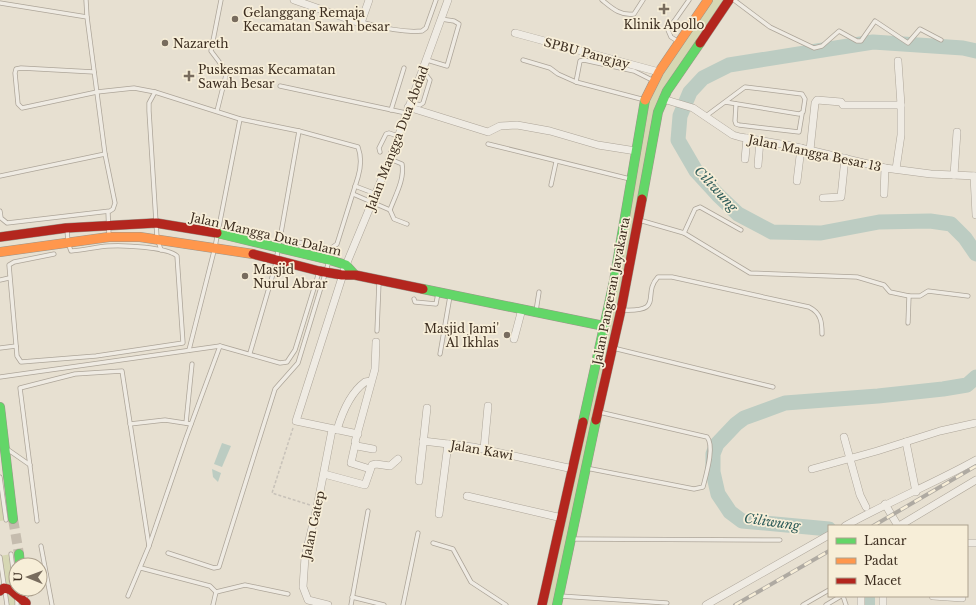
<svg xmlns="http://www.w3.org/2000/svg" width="976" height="605" viewBox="0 0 976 605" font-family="'Libre Baskerville',serif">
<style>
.green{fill:#d6d7b3}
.water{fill:#bcccc2}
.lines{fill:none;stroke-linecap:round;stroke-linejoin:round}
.river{stroke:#bcccc2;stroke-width:15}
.secondary-tunnel{stroke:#c5bcae;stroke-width:10;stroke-dasharray:10 5;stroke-linecap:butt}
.lane-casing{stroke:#ada599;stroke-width:5}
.street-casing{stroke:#ada599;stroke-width:8}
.fast-casing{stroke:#9c958a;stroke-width:10}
.slow-casing{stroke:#9c958a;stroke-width:10}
.jam-casing{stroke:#9c958a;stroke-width:10}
.path{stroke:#c8c2b9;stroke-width:1.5;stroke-dasharray:3 2;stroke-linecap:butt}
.lane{stroke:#efebe3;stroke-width:3.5}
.street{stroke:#efebe3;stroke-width:7}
.fast{stroke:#63d668;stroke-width:9}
.slow{stroke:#ff974d;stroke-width:9}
.jam{stroke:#b3261e;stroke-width:9}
.rail-casing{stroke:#afaaa2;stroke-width:4}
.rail{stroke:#f7eed8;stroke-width:2.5;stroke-dasharray:8;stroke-linecap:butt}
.poi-dot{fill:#786c5e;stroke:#f7eed8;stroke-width:1.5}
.labels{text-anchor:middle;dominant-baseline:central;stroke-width:3.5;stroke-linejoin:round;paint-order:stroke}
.poi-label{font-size:12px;fill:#3d2e20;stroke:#f7eed8;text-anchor:start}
.street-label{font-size:12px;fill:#3d2e20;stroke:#f7eed8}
.water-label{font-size:13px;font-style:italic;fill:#2f5d5a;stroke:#f7eed8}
</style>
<rect width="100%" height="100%" fill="#e7e0d1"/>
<g class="green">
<polygon points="708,0 729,0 667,91 557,605 543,605 568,489 645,100"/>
<polygon points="0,477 6,520 0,521"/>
<polygon points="11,554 18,605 7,605 0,556"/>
</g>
<g class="water">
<polygon points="222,443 231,446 222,467 214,464"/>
<polygon points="212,469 221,473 218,482 213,477"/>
<polygon points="863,596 875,596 875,605 864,605"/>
</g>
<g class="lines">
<g class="river">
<polyline points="976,51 963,48 873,42 729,65 703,78 690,92 680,116 678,140 696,171 718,195 738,214 772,232 821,233 879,222 930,221 951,224 965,238 976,254"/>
<polyline points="829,529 742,521 730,512 718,494 713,472 713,454 717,444 736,424 744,418 785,403 878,396 943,389 967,385 976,377"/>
</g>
<polyline class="secondary-tunnel" points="13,519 19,554"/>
<defs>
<g id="lane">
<polyline points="86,0 87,17"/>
<path d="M 602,0 C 612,8 620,16 634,14 L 643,0"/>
<polyline points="734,0 770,27 814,48 822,46 839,31 857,41 861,41 875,21 908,43 920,29 941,40"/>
<polyline points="0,3 87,17 105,154 115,203 113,209 110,211 7,223 1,218 0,211"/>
<path d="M 361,22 C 381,27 402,33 422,31 L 426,28 L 436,0"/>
<polyline points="679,42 671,37 668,30 689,0"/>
<polyline points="427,60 447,66 459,24 454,21 441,19"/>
<polyline points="523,60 550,68 558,74 576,82 645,100"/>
<path d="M 94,72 L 21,68 L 16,69 L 15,73 L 18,104 L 22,108 L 97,92 L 134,88 L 155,92 L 240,119 L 299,131 L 358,147 C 362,158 361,167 358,177 L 337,244 L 330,249 L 279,238"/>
<polyline points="576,82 580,61 584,60 634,71 654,81"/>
<polyline points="280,86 406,113"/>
<polyline points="155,92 149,103 149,111 157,238 161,250"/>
<polyline points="410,102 420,105 423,103 430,80 423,71"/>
<polyline points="736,104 735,121 736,124 739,125 799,132 802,114"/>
<polyline points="391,110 404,68"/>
<polyline points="217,111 226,75 223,67 211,51 221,0"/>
<polyline points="706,116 745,87 802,94 805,99 803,112 799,114 725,102"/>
<polyline points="488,144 630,179"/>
<polyline points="380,152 379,148 386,134 389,133 398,136"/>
<polyline points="0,176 105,154"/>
<polyline points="551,185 556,162"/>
<polyline points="355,186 376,194"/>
<polyline points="353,194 390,210 394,219 407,224"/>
<path d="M 390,210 C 395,196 405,179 402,164 L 390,159"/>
<polyline points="108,212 109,236"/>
<polyline points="639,220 684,233 750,273 857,277 884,285 890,292 909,296 920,296 928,291 968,296"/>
<polyline points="684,233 695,209 700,207 741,230"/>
<path d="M 54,254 L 14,262 L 9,265 L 17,356 L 21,362 L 96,356 L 183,343 L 177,256 C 167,247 123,245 108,246 C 96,247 84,250 71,251 L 68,243 L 67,229"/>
<polyline points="0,280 9,278"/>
<polyline points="414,299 415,302 436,304 438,293"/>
<path d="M 622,310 C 666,312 641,295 658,277 L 672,277 L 809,307 C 821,313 822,322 822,334"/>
<polyline points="536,311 539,292"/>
<polyline points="908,323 909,296"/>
<polyline points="377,331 379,282"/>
<polyline points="0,348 16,346"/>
<polyline points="613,348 773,387"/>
<polyline points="189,350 215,247 240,119"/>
<polyline points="250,353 275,267 299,131"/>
<polyline points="440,354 450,296"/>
<polyline points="0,377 220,346 280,363 287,362 295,350 319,272"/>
<polyline points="186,423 192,364"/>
<polyline points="130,424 165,420 191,424"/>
<polyline points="7,449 30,465"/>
<path d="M 586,468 L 694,489 L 703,487 C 706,475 715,446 707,437 L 599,412"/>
<polyline points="0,477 6,520"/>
<polyline points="37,521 20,388 75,374 122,371 149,546"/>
<polyline points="572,539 780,540"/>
<polyline points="433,543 453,549 471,582 506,605"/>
<polyline points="41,546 52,605"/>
<polyline points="168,553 214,568 219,567 275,389 298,363 329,261"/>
<polyline points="11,554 16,591"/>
<polyline points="0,557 7,605"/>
<polyline points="141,568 210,586 216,592 213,605"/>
<polyline points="40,581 46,574"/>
<polyline points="216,592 245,585 288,594"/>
<polyline points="128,596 149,546 186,438 220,346"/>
<polyline points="560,596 667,603"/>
<polyline points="843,596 846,605"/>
<polyline points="17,597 17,605"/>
<polyline points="25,597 32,589"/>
<polyline points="352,597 384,605"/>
<polyline points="351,605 368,511"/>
<polyline points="403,605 418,533"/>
<polyline points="803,605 829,590"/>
<polyline points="826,605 841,596"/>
</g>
<g id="street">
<polyline points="294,0 357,22 362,20 369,0"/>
<polyline points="515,33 659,72"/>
<polyline points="898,61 901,105"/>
<polyline points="663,99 693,108 733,135 740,137 792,146 885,168 931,174 976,176"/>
<polyline points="408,107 488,132 500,126 517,125 550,131 598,145 636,151"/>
<polyline points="810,150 815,103 817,100 841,102 843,105 901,105 901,135 896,169"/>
<polyline points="745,159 747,138"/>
<polyline points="758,165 760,140"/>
<polyline points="954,175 957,132"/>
<polyline points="974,176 976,215"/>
<polyline points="797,181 801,148"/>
<polyline points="884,194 885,168"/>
<polyline points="823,198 841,197 845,158"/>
<polyline points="514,339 522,309"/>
<path d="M 337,430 C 342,413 350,393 365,382 L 371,381"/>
<polyline points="358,434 296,421 346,265 390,159 448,0"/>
<polyline points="844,437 860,495 866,507"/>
<polyline points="423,441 473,447 573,469"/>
<polyline points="906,442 916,492"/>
<polyline points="355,445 351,463 370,469"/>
<polyline points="373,449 357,446 355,442 375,369 376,342"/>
<polyline points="484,449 488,406"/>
<polyline points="812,469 877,451 940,431 976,423"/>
<polyline points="324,474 365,485 372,465 376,464 390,466 398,459"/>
<polyline points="419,481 427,408"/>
<polyline points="467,496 562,518"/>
<polyline points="885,504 898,526"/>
<polyline points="439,514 448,444"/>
<path d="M 845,526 C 888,502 933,484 976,460"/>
<polyline points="899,526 976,480"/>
<polyline points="967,543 976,543"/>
<polyline points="861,596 861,605"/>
<polyline points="883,596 883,605"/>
<polyline points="933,596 962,598"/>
<polyline points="328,605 308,600 303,587 305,557 317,507 332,430"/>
<polyline points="706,605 829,535"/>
</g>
<g id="fast">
<polyline points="642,199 658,112 667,91 700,43"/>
<polyline points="217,233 330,260 346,265 355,275"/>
<polyline points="423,289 604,326"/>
<polyline points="0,407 13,519"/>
<polyline points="583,422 614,281 645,100"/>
<polyline points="19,554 20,565"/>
<polyline points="557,605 596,420"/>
</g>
<g id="slow">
<polyline points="645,100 659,72 708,0"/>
<polyline points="0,252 109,237 140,237 253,254"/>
</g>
<g id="jam">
<polyline points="700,43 729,0"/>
<polyline points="0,237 66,228 156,223 217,233"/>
<polyline points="253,254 319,271 342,275 355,275 423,289"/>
<polyline points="596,420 621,310 642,199"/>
<polyline points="0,591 4,588 11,590 26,603"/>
<polyline points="542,605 583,422"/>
</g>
</defs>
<use href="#lane" class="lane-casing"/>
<use href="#street" class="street-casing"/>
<use href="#fast" class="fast-casing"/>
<use href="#slow" class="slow-casing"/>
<use href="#jam" class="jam-casing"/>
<polyline class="path" points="293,428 272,493 310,505"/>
<use href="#lane" class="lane"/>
<use href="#street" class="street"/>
<use href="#fast" class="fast"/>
<use href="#slow" class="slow"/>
<use href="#jam" class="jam"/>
<defs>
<g id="rail">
<polyline points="873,526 976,466"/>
<polyline points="735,605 829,551"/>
</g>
</defs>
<use href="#rail" class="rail-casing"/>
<use href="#rail" class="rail"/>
</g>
<g class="poi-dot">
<path d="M662 3h4v4h4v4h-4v4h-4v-4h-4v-4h4z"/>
<circle cx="235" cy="19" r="4"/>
<circle cx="165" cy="43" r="4"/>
<path d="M187 70h4v4h4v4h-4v4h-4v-4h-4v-4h4z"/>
<circle cx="245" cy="276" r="4"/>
<circle cx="507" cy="335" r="4"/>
</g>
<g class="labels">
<g class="poi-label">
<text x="243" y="12">Gelanggang Remaja<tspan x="243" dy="14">Kecamatan Sawah besar</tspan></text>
<text x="664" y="24" text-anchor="middle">Klinik Apollo</text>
<text x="173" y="43">Nazareth</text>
<text x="198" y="69">Puskesmas Kecamatan<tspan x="198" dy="14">Sawah Besar</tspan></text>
<text x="253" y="269">Masjid<tspan x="253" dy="14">Nurul Abrar</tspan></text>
<text x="499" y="328" text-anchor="end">Masjid Jami'<tspan x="499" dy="14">Al Ikhlas</tspan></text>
</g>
<g class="street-label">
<text transform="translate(587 53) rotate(15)">SPBU Pangjay</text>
<text transform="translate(397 138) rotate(-69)">Jalan Mangga Dua Abdad</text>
<text transform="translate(815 153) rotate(12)">Jalan Mangga Besar 13</text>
<text transform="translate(266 234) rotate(13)">Jalan Mangga Dua Dalam</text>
<text transform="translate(611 291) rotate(-79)">Jalan Pangeran Jayakarta</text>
<text transform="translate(482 450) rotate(10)">Jalan Kawi</text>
<text transform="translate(313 525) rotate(-78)">Jalan Gatep</text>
</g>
<g class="water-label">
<text transform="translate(716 189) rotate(47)">Ciliwung</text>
<text transform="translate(772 522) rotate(8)">Ciliwung</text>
</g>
</g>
<rect x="828" y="525" width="140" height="72" fill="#f7eed8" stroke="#ada18e"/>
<rect x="836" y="538" width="20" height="6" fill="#63d668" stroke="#ada18e"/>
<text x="864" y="545" font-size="12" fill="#3d2e20">Lancar</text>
<rect x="836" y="558" width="20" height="6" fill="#ff974d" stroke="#ada18e"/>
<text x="864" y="565" font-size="12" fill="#3d2e20">Padat</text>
<rect x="836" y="578" width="20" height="6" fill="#b3261e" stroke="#ada18e"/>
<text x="864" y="585" font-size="12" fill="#3d2e20">Macet</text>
<g transform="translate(28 577) rotate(271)"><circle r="19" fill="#f7eed8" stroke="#ada18e"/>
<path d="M0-3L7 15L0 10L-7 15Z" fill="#786c5e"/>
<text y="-6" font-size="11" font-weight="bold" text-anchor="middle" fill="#3d2e20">U</text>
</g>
</svg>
